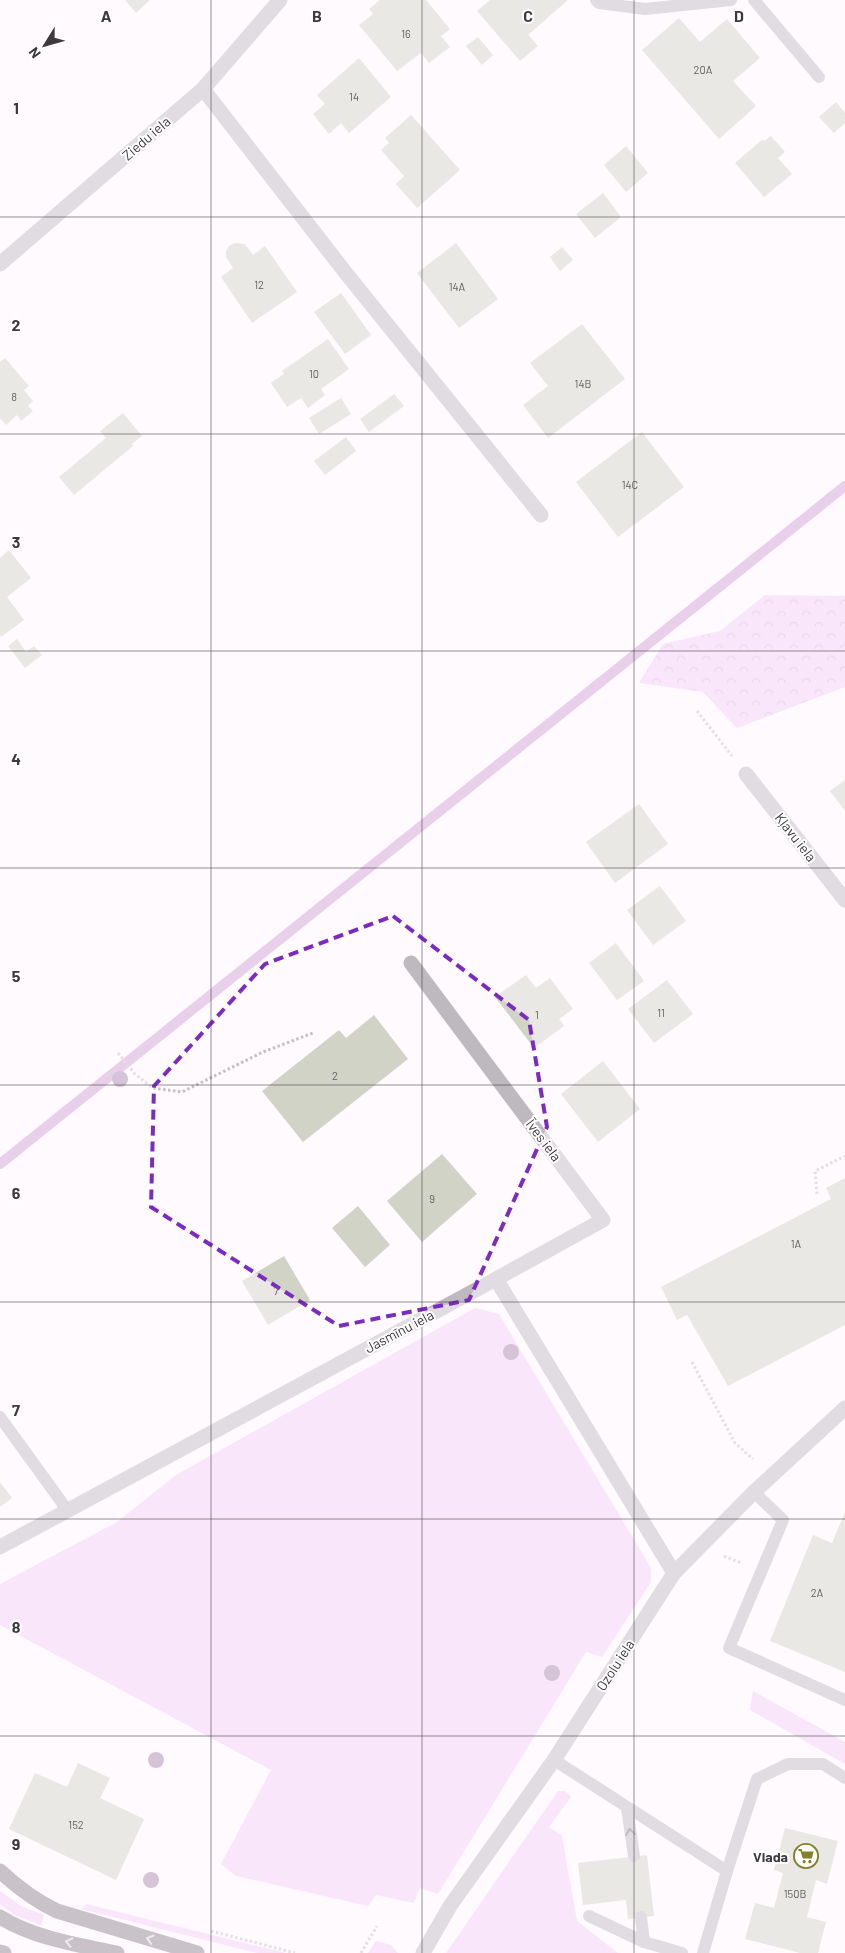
<svg xmlns="http://www.w3.org/2000/svg" width="845" height="1953" viewBox="0 0 845 1953" font-family="Barlow,sans-serif">
<style>
.grass{fill:#f5cef8}
.forest{fill:url(#forest-crowns)}
.lines{fill:none;stroke-linecap:round;stroke-linejoin:round}
.stream{stroke:#ce9bd3;stroke-width:10}
.building{fill:#d2d3c7}
.path{stroke:#c4c0c4;stroke-width:3;stroke-dasharray:2.5 2.5;stroke-linecap:butt}
.lane{stroke:#bdb9be;stroke-width:12}
.street{stroke:#bdb9be;stroke-width:15}
.primary{stroke:#89828a;stroke-width:15}
.tree{fill:#a581a9}
.oneway{stroke:#706c71}
.oneway2{stroke:#dcdadc}
.marked{fill:none;stroke:#7b2cbf;stroke-width:4;stroke-dasharray:10 6;stroke-linejoin:round}
.grid{fill:none;stroke:#3d393d;stroke-width:1;stroke-opacity:0.55}
.labels{text-anchor:middle;dominant-baseline:central;stroke-width:4;stroke-linejoin:round;paint-order:stroke}
.number-label{font-size:11px;fill:#626060}
.street-label{font-size:14px;fill:#3d393d;stroke:#fff}
.poi-label{font-size:14px;font-weight:bold;fill:#3d393d;stroke:#fff;text-anchor:end}
.grid-label{font-size:16px;text-anchor:middle;font-weight:bold;fill:#3d393d;stroke:#fff;stroke-width:4;stroke-linejoin:round;paint-order:stroke}
</style>
<defs>
<pattern id="forest-crowns" width="20" height="18" patternUnits="userSpaceOnUse" patternTransform="scale(1.25)"><rect width="20" height="18" fill="#f5cef8"/><path d="M2 6a3 3 0 1 1 6 0M12 15a3 3 0 1 1 6 0" fill="none" stroke="#d3b2d6"/></pattern>
</defs>
<rect width="100%" height="100%" fill="#fefafe"/>
<g class="grass">
<polygon points="475,1308 499,1314 651,1568 651,1582 602,1657 586,1652 438,1894 420,1888 414,1903 376,1895 368,1906 236,1876 221,1864 271,1770 0,1625 0,1584 117,1522 176,1475"/>
<polygon points="753,1691 845,1742 845,1764 750,1710"/>
<polygon points="558,1791 565,1791 571,1797 549,1827 562,1836 577,1921 618,1953 446,1953"/>
<polygon points="0,1891 21,1906 44,1915 41,1925 14,1915 0,1904"/>
<polygon points="86,1904 286,1953 257,1953 81,1909"/>
<polygon points="376,1941 391,1945 398,1953 368,1953"/>
</g>
<polygon class="forest" points="765,595 845,596 845,687 737,728 703,692 639,683 663,644 720,631"/>
<g class="lines">
<polyline class="stream" points="0,1164 845,486"/>
</g>
<g class="building">
<polygon points="125,0 150,0 136,13"/>
<polygon points="380,0 426,0 450,29 441,36 450,47 429,63 421,53 397,71 359,25 373,14 369,9"/>
<polygon points="490,0 568,0 528,35 538,46 520,61 477,11"/>
<polygon points="679,18 700,42 727,19 760,58 733,81 756,106 719,139 642,50"/>
<polygon points="478,37 493,55 482,65 466,46"/>
<polygon points="359,58 391,97 349,133 341,123 329,134 313,114 325,104 317,95"/>
<polygon points="836,102 845,113 845,123 834,133 819,117"/>
<polygon points="411,115 460,170 417,208 396,184 404,176 381,150 389,143 385,138"/>
<polygon points="771,136 785,152 778,158 792,174 764,197 735,163 763,139 764,141"/>
<polygon points="626,146 648,173 626,192 604,165"/>
<polygon points="603,193 621,217 595,238 576,214"/>
<polygon points="235,243 245,244 253,255 265,246 297,292 252,323 221,277 233,268 226,257 226,251 229,246"/>
<polygon points="456,243 498,299 459,328 417,273"/>
<polygon points="562,247 573,260 560,271 550,257"/>
<polygon points="341,293 371,335 345,354 314,312"/>
<polygon points="582,324 625,379 548,438 523,405 548,386 530,363"/>
<polygon points="328,339 349,369 321,389 325,395 308,408 301,398 287,407 271,383 284,374 282,371"/>
<polygon points="5,358 29,386 24,390 33,401 28,406 33,411 21,421 17,415 6,425 0,418 0,362"/>
<polygon points="394,394 404,406 369,432 360,419"/>
<polygon points="341,398 351,414 319,434 309,418"/>
<polygon points="123,413 142,436 132,444 133,446 74,495 59,477 106,438 100,431"/>
<polygon points="642,432 684,487 618,537 576,482"/>
<polygon points="346,437 356,451 325,475 314,461"/>
<polygon points="9,550 31,578 7,597 24,620 1,637 0,635 0,558"/>
<polygon points="17,639 26,652 34,646 42,655 25,668 8,646"/>
<polygon points="845,780 845,811 830,791"/>
<polygon points="639,804 668,844 615,883 586,842"/>
<polygon points="660,886 686,921 653,945 627,910"/>
<polygon points="616,943 644,981 617,1000 589,963"/>
<polygon points="526,975 536,988 550,978 573,1009 559,1019 564,1026 534,1048 495,997"/>
<polygon points="667,980 693,1014 654,1043 628,1009"/>
<polygon points="374,1015 408,1059 303,1142 262,1091 339,1030 346,1038"/>
<polygon points="603,1061 640,1109 598,1142 561,1094"/>
<polygon points="442,1154 477,1194 422,1242 387,1201"/>
<polygon points="845,1178 845,1325 728,1386 687,1315 677,1320 661,1287 831,1199 826,1188"/>
<polygon points="358,1206 390,1245 365,1267 332,1228"/>
<polygon points="284,1256 310,1300 268,1325 242,1281"/>
<polygon points="0,1482 12,1498 0,1507"/>
<polygon points="845,1512 845,1672 770,1641 813,1535 832,1543"/>
<polygon points="78,1763 110,1778 100,1798 144,1819 116,1880 9,1829 35,1773 67,1787"/>
<polygon points="785,1828 838,1841 827,1884 816,1880 807,1917 826,1922 818,1953 800,1953 745,1939 755,1903 774,1908 783,1873 774,1870"/>
<polygon points="647,1855 654,1916 628,1919 626,1900 583,1905 578,1863"/>
</g>
<g class="lines">
<g class="path">
<polyline points="697,711 732,756"/>
<polyline points="118,1053 135,1074 153,1088 182,1092 263,1052 313,1033"/>
<polyline points="817,1194 815,1171 845,1156"/>
<polyline points="692,1362 735,1443 753,1459"/>
<polyline points="724,1556 741,1563"/>
<polyline points="211,1931 295,1953"/>
<polyline points="361,1953 377,1926"/>
</g>
<g class="lane">
<polyline points="596,0 599,3 645,9 731,0"/>
<polyline points="754,0 819,77"/>
<polyline points="0,1417 68,1511"/>
<polyline points="754,1492 783,1520 729,1648 845,1700"/>
<polyline points="554,1760 727,1871"/>
<polyline points="627,1808 634,1856"/>
<polyline points="589,1916 644,1942 682,1953"/>
<polyline points="641,1917 644,1942"/>
<polyline points="703,1953 727,1871 757,1779 788,1764 823,1764 845,1778"/>
</g>
<g class="street">
<polyline points="203,89 345,272 541,515"/>
<polyline points="0,264 203,89 280,0"/>
<polyline points="746,774 845,900"/>
<polyline points="411,963 603,1220 496,1279"/>
<polyline points="0,1547 496,1279 674,1573"/>
<polyline points="423,1953 450,1906 554,1760 674,1573 754,1492 845,1408"/>
</g>
<g class="primary">
<path d="M 0,1871 C 18,1888 34,1900 57,1911 L 197,1953"/>
<path d="M 0,1917 C 33,1938 79,1945 117,1953"/>
<polyline points="0,1952 4,1953"/>
</g>
</g>
<g class="tree">
<circle cx="120" cy="1079" r="8"/>
<circle cx="511" cy="1352" r="8"/>
<circle cx="552" cy="1673" r="8"/>
<circle cx="156" cy="1760" r="8"/>
<circle cx="151" cy="1880" r="8"/>
</g>
<defs><path id="oneway-chevron" d="M-2-3.5L2.5 0L-2 3.5" fill="none" stroke-width="1.6" stroke-linecap="round" stroke-linejoin="round" transform="scale(1.25)"/></defs>
<use class="oneway" href="#oneway-chevron" transform="translate(630 1832) rotate(-98)"/>
<g class="oneway2">
<use href="#oneway-chevron" transform="translate(150 1939) rotate(-163)"/>
<use href="#oneway-chevron" transform="translate(69 1942) rotate(-167)"/>
</g>
<path d="M0 0H845V1953H0ZM 393,916 L 529,1020 L 547,1127 L 469,1300 L 339,1326 L 151,1207 L 154,1086 L 265,964 Z" fill="#fefafe" fill-opacity=".55" fill-rule="evenodd"/>
<path class="marked" d="M 393,916 L 529,1020 L 547,1127 L 469,1300 L 339,1326 L 151,1207 L 154,1086 L 265,964 Z"/>
<path class="grid" d="M 211,0 L 211,1953M 422,0 L 422,1953M 634,0 L 634,1953M 0,217 L 845,217M 0,434 L 845,434M 0,651 L 845,651M 0,868 L 845,868M 0,1085 L 845,1085M 0,1302 L 845,1302M 0,1519 L 845,1519M 0,1736 L 845,1736"/>
<defs>
<symbol id="supermarket-ring" viewBox="-11 -11 22 22"><circle r="9.5" fill="#fff" stroke="#81812a" stroke-width="1.5"/><path d="M-6-5.5h2.5l.6 2H6L4.5 2H-2.5L-4.4-4H-6ZM-1.5 3.2a1.3 1.3 0 1 0 .1 0ZM3 3.2a1.3 1.3 0 1 0 .1 0Z" fill="#81812a"/></symbol>
</defs>
<g fill-rule="evenodd">
<use href="#supermarket-ring" x="792" y="1842" width="28" height="28"/>
</g>
<g class="labels">
<g class="number-label">
<text x="406" y="33">16</text>
<text x="703" y="69">20A</text>
<text x="354" y="96">14</text>
<text x="259" y="284">12</text>
<text x="457" y="286">14A</text>
<text x="314" y="373">10</text>
<text x="583" y="383">14B</text>
<text x="14" y="396">8</text>
<text x="630" y="484">14C</text>
<text x="661" y="1012">11</text>
<text x="537" y="1014">1</text>
<text x="335" y="1075">2</text>
<text x="432" y="1198">9</text>
<text x="796" y="1243">1A</text>
<text x="276" y="1290">7</text>
<text x="817" y="1592">2A</text>
<text x="76" y="1824">152</text>
<text x="795" y="1893">150B</text>
</g>
<g class="street-label">
<text transform="translate(146 138) rotate(-41)">Ziedu iela</text>
<text transform="translate(796 837) rotate(52)">Kļavu iela</text>
<text transform="translate(544 1140) rotate(53)">Īves iela</text>
<text transform="translate(399 1331) rotate(-28)">Jasmīnu iela</text>
<text transform="translate(615 1665) rotate(-57)">Ozolu iela</text>
</g>
<g class="poi-label">
<text x="788" y="1856">Viada</text>
</g>
</g>
<g class="grid-label">
<text x="106" y="22">A</text>
<text x="317" y="22">B</text>
<text x="528" y="22">C</text>
<text x="739" y="22">D</text>
<text x="16" y="114">1</text>
<text x="16" y="331">2</text>
<text x="16" y="548">3</text>
<text x="16" y="765">4</text>
<text x="16" y="982">5</text>
<text x="16" y="1199">6</text>
<text x="16" y="1416">7</text>
<text x="16" y="1633">8</text>
<text x="16" y="1850">9</text>
</g>
<g transform="translate(45 45) rotate(233)" stroke="#ffffff" stroke-width="4" paint-order="stroke">
<path d="M0-4L9 19L0 12L-9 19Z" fill="#3d393d"/>
<text y="-8" font-size="14" font-weight="bold" text-anchor="middle" fill="#3d393d">N</text>
</g>
</svg>
